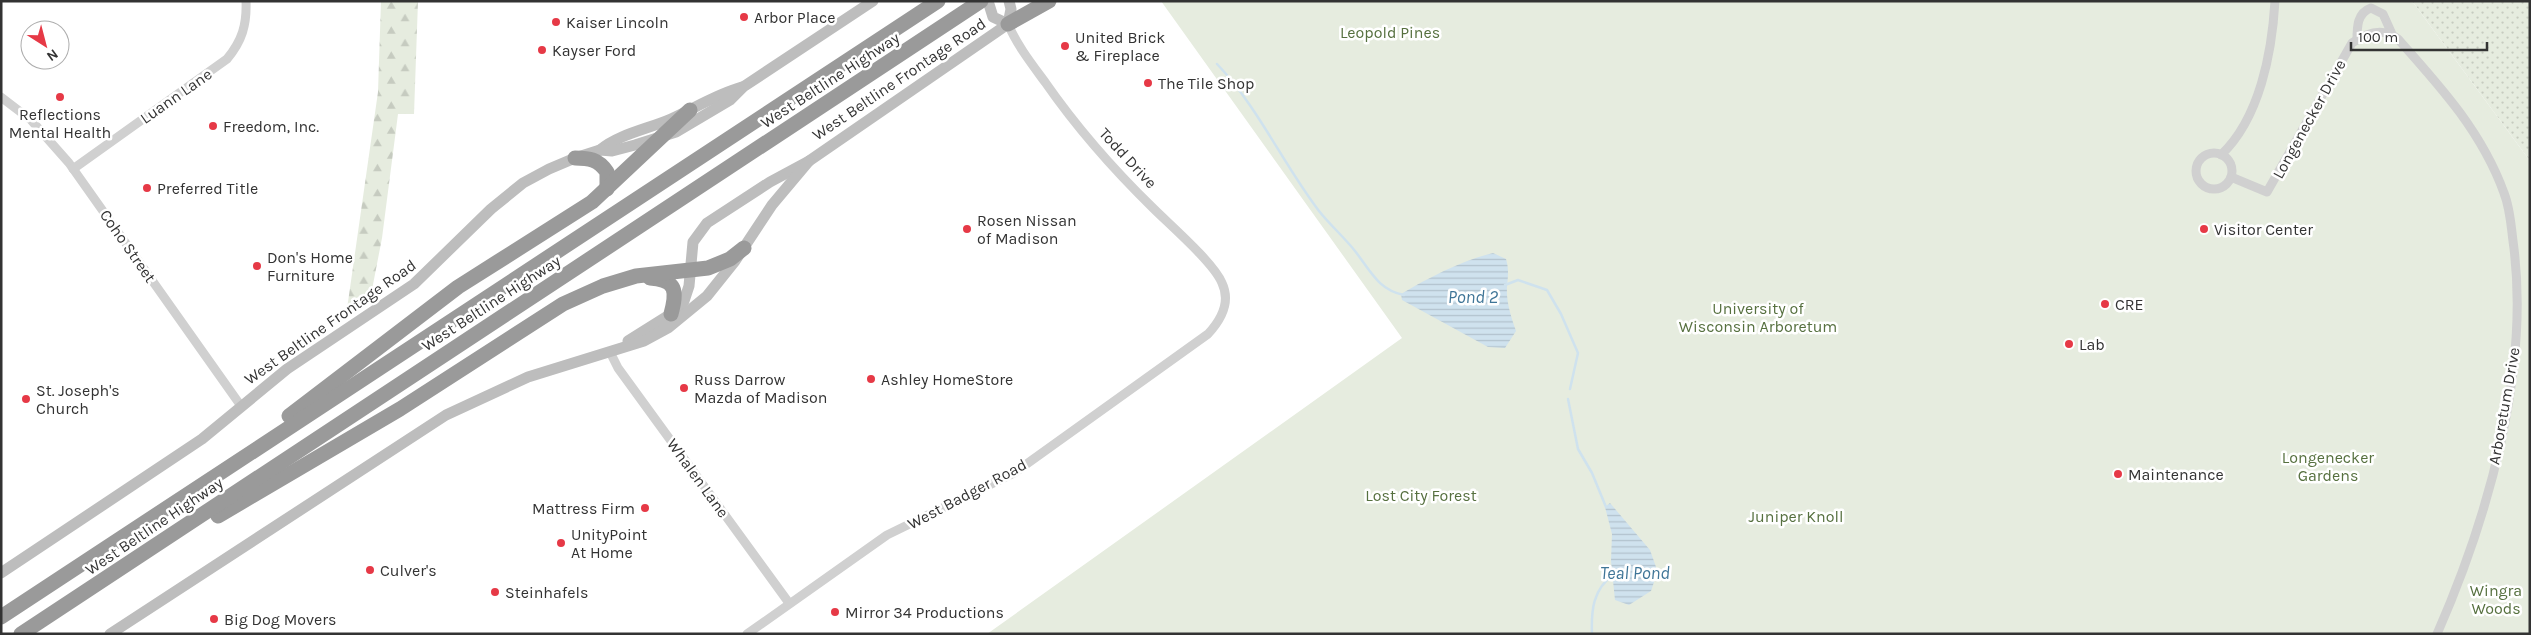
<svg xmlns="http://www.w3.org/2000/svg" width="2531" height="635" viewBox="0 0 2531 635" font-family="Karla,sans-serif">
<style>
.grass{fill:url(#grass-dots)}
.forest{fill:url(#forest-firs)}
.park{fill:#e6ecdf}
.water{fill:url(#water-rules)}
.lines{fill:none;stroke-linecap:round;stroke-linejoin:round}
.stream{stroke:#cfe2ee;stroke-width:2.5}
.street{stroke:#d0d0d0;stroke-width:9}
.secondary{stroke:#bdbdbd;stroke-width:11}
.highway{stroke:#9a9a9a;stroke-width:15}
.poi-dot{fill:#e63946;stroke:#fff;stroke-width:2}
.labels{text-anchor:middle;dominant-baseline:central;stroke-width:5;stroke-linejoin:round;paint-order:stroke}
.poi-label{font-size:16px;fill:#333;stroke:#fff;text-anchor:start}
.park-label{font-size:16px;fill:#56703f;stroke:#fff}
.street-label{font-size:16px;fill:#333;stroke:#fff}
.water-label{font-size:18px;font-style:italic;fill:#3f7597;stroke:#fff}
</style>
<defs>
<pattern id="grass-dots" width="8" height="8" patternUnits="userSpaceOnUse" patternTransform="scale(1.25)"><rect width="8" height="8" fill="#e6ecdf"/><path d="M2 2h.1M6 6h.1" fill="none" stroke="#c6cbc0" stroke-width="1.8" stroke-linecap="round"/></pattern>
<pattern id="forest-firs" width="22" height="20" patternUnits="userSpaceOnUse" patternTransform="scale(1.25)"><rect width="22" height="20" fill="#e6ecdf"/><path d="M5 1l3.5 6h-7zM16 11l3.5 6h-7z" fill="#c6cbc0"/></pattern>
<pattern id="water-rules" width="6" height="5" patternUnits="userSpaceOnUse" patternTransform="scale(1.25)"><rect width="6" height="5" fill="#cfe2ee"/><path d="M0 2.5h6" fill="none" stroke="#b2c2cd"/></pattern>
</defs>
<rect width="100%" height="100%" fill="#fff"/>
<polygon class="grass" points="2412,1 2530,1 2530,161"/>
<polygon class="forest" points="381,1 418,1 414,114 398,114 382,238 370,300 346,316 378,92"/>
<polygon class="park" points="1161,1 2412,1 2530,161 2530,634 987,634 1402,338"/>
<g class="water">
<path d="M 1493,253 L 1506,259 C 1509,269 1508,276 1507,287 C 1506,302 1511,316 1516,331 L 1505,348 L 1488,347 L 1402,300 L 1401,294 C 1428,278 1463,260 1493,253 Z"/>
<polygon points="1610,503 1650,550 1656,567 1656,576 1651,591 1629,605 1615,600 1611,561 1612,534 1605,507"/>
</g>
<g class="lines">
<g class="stream">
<path d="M 1217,64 C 1258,107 1283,164 1319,211 C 1330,225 1344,237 1355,251 C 1370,270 1378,290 1404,295"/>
<polyline points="1505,285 1518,280 1547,290 1561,314 1578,353 1570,389"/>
<polyline points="1568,399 1578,449 1592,473 1606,507"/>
<path d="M 1592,634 C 1591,610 1593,589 1614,574"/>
</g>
<g class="street">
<path d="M 2357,40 C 2357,27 2357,13 2371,8 L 2383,14 L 2392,34"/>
<polyline points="1,97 31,120 69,163 241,406"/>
<circle cx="2214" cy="171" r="18"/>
<path d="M 2221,155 C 2260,118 2272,52 2275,1"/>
<path d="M 73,169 L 227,59 C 242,41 247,25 246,1"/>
<path d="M 2231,177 L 2267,192 L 2352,43 C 2366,33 2383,27 2398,39 C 2440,86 2482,132 2504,193 C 2510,208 2511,225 2513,241 C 2531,369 2488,518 2437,634"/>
<polyline points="610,352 618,368 789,603"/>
<path d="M 747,634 L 887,535 L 1014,473 L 1208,334 C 1221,320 1231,302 1222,283 C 1214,263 1170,225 1153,208 C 1113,169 1077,128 1045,82 C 1031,63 1017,45 1008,24"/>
</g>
<g class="secondary">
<polyline points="988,1 993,17 1008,24"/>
<polyline points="1008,24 1011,9 1009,1"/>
<path d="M 600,150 C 619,134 648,129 671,119 C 695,108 717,94 742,87"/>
<polyline points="628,341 671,314 684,301 689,286 693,242 707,223 770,182 809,161 1008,24"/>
<polyline points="1,573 202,439 287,369 414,284 491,209 523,183 549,169 575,158 600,150 612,151 635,145 676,132 730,100 743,87 873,1"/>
<polyline points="110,634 446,415 528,377 644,341 668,328 707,296 735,261 772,205 809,161"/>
</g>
<g class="highway">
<polyline points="1008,24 1049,1"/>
<path d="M 575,158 C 589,158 598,159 607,172 L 607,189"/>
<path d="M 650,278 C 677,280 677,291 671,314"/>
<polyline points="289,416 458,287 592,202 690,110"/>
<polyline points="218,516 400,409 563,304 603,286 636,276 708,268 730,259 744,248"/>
<polyline points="1,617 938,1"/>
<polyline points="21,634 981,1"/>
</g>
</g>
<g class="poi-dot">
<circle cx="744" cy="17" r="5"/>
<circle cx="556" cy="22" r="5"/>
<circle cx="1065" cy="46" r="5"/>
<circle cx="542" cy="50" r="5"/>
<circle cx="1148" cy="83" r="5"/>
<circle cx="60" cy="97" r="5"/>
<circle cx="213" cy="126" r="5"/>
<circle cx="147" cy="188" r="5"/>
<circle cx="967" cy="229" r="5"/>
<circle cx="2204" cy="229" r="5"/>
<circle cx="257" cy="266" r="5"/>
<circle cx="2105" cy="304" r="5"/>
<circle cx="2069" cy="344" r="5"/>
<circle cx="871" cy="379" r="5"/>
<circle cx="684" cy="388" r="5"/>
<circle cx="26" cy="399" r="5"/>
<circle cx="2118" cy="474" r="5"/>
<circle cx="645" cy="508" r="5"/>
<circle cx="561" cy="543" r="5"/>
<circle cx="370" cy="570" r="5"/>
<circle cx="495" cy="592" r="5"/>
<circle cx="835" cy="612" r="5"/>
<circle cx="214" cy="619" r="5"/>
</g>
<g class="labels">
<g class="poi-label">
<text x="754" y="17">Arbor Place</text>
<text x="566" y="22">Kaiser Lincoln</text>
<text x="1075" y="37">United Brick<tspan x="1075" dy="18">&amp; Fireplace</tspan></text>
<text x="552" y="50">Kayser Ford</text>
<text x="1158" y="83">The Tile Shop</text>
<text x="60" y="114" text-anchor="middle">Reflections<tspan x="60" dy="18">Mental Health</tspan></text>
<text x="223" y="126">Freedom, Inc.</text>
<text x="157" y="188">Preferred Title</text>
<text x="977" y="220">Rosen Nissan<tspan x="977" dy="18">of Madison</tspan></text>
<text x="2214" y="229">Visitor Center</text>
<text x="267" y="257">Don's Home<tspan x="267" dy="18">Furniture</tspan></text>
<text x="2115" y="304">CRE</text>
<text x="2079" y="344">Lab</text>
<text x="694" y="379">Russ Darrow<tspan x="694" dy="18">Mazda of Madison</tspan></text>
<text x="881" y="379">Ashley HomeStore</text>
<text x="36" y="390">St. Joseph's<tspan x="36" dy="18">Church</tspan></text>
<text x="2128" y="474">Maintenance</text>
<text x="635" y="508" text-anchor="end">Mattress Firm</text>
<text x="571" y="534">UnityPoint<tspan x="571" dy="18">At Home</tspan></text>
<text x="380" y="570">Culver's</text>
<text x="505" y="592">Steinhafels</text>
<text x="845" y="612">Mirror 34 Productions</text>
<text x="224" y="619">Big Dog Movers</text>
</g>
<g class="park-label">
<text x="1390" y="32">Leopold Pines</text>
<text x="1758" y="308">University of<tspan x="1758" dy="18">Wisconsin Arboretum</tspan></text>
<text x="2328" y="457">Longenecker<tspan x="2328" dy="18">Gardens</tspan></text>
<text x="1421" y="495">Lost City Forest</text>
<text x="1796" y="516">Juniper Knoll</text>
<text x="2496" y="590">Wingra<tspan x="2496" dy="18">Woods</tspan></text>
</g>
<g class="street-label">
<text transform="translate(899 79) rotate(-34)">West Beltline Frontage Road</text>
<text transform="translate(830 80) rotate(-33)">West Beltline Highway</text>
<text transform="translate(176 96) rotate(-35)">Luann Lane</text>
<text transform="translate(2309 119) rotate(-61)">Longenecker Drive</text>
<text transform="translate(1128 158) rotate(47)">Todd Drive</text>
<text transform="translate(128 246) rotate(55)">Coho Street</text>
<text transform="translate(491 303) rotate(-33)">West Beltline Highway</text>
<text transform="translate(330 322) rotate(-35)">West Beltline Frontage Road</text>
<text transform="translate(2504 406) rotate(-80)">Arboretum Drive</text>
<text transform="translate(698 478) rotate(54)">Whalen Lane</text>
<text transform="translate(967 494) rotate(-28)">West Badger Road</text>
<text transform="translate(154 526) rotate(-34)">West Beltline Highway</text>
</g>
<g class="water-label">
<text x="1473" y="297">Pond 2</text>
<text x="1635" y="573">Teal Pond</text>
</g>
</g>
<rect width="2531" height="635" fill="none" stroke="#333333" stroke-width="5"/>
<g transform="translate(45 45) rotate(144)"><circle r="24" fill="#ffffff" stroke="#adadad"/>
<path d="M0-4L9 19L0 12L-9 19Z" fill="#e63946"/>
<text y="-8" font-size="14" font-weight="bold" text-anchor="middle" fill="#333333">N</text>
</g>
<path d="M2351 42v8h136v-8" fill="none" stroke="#333333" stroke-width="2.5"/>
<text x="2358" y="42" font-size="15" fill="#333333" stroke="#ffffff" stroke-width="4" paint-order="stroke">100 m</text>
</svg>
